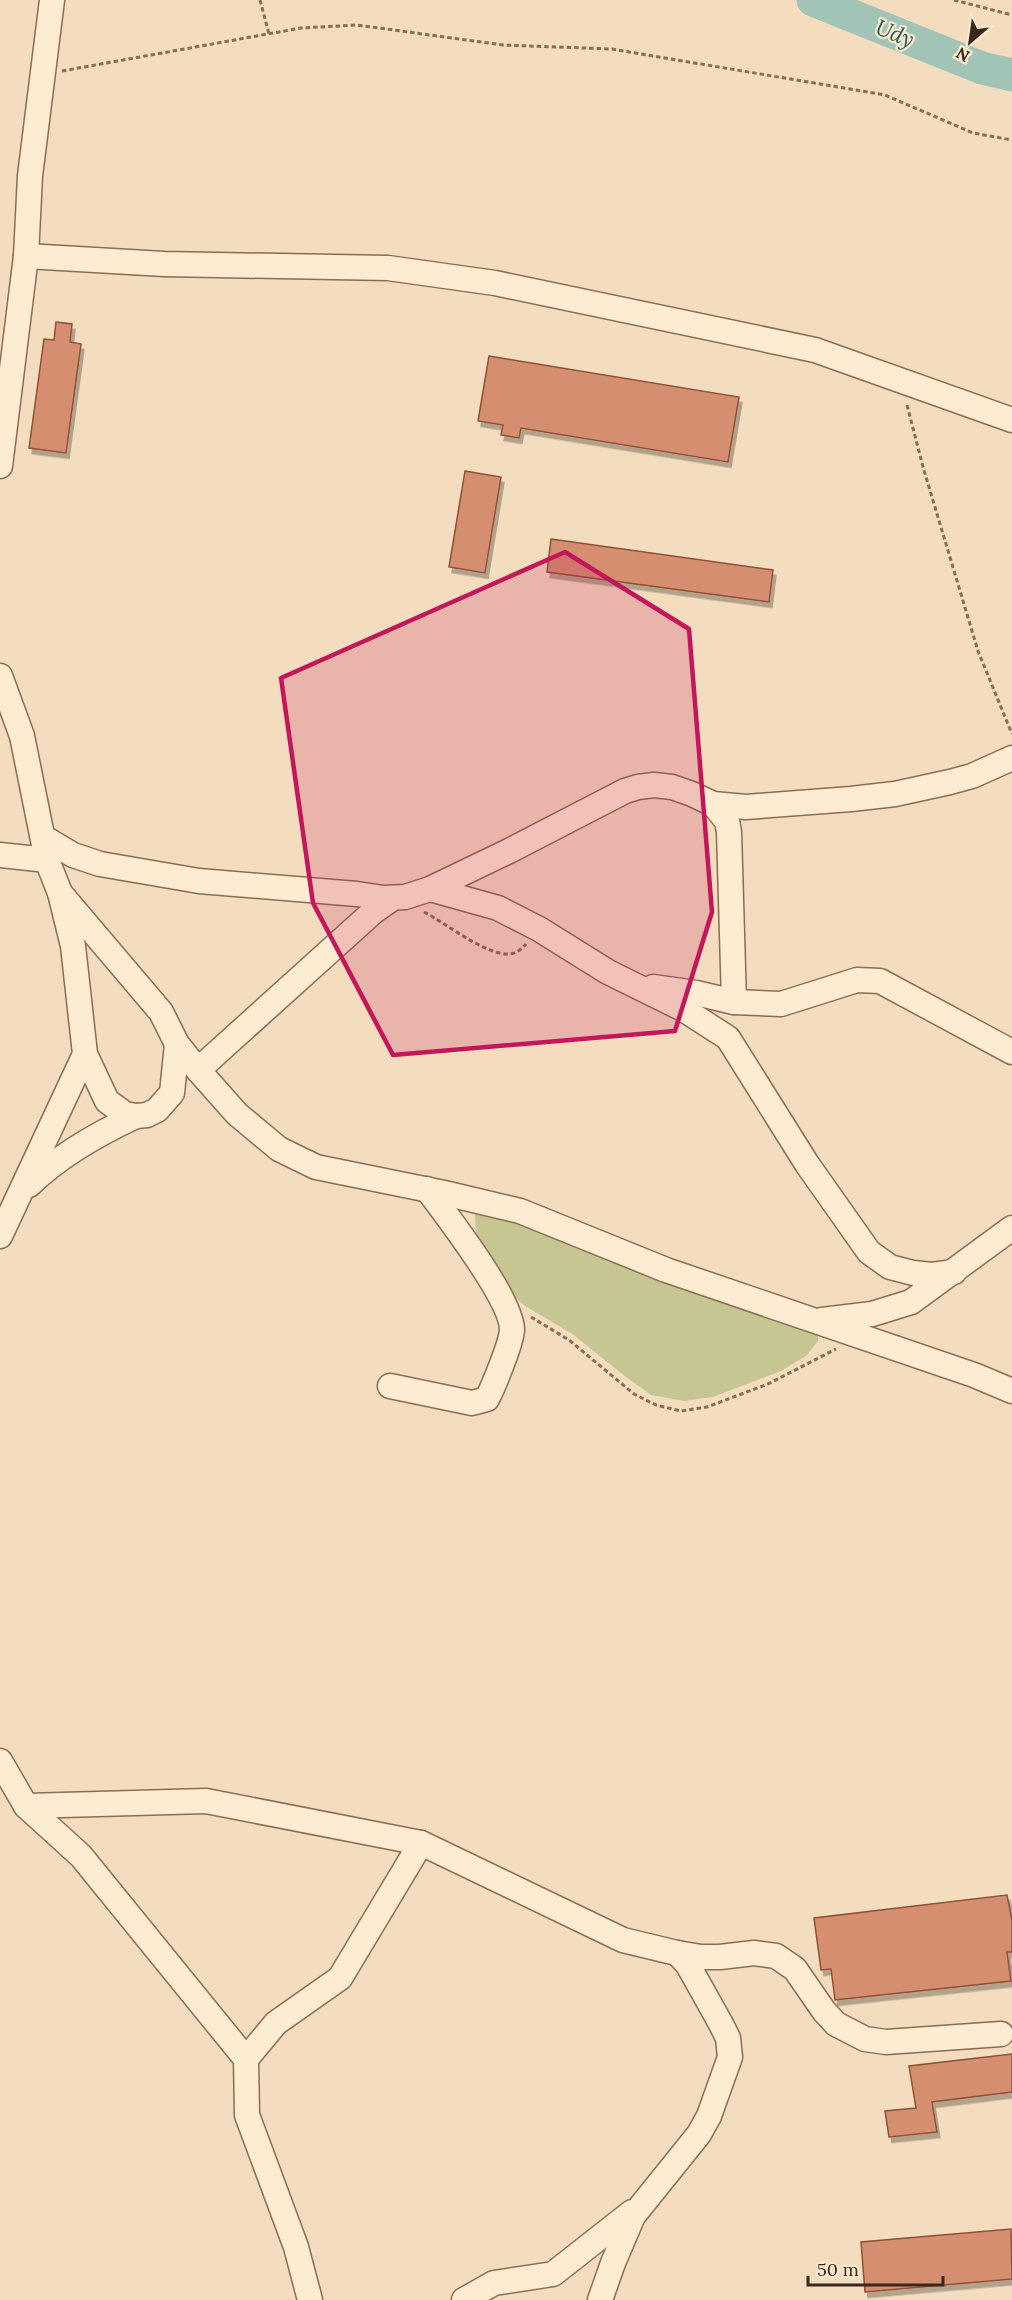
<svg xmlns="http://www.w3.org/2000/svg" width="1012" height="2300" viewBox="0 0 1012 2300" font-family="Lora,serif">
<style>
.cemetery{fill:#c5c691}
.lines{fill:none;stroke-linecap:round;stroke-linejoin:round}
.river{stroke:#a2c4b6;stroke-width:33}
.building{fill:#d58e6f;stroke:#8f5137;stroke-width:1.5;filter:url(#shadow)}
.minor-casing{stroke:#8d6c54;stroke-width:27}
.path{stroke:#8d6c54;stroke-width:3;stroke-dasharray:4.5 3;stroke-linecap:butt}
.minor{stroke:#fdebd2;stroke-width:24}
.marked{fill:#c2185b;fill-opacity:0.2;stroke:#c2185b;stroke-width:4.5;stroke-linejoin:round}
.labels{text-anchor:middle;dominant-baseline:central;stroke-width:4.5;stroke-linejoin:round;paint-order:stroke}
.water-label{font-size:22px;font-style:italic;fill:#285c53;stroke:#f9e8ce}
</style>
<defs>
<filter id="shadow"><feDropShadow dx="3" dy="5.5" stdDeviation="0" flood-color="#0004"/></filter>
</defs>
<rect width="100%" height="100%" fill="#f3ddbe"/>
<polygon class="cemetery" points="485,1204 818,1329 818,1341 806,1356 781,1371 713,1397 684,1401 651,1395 626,1377 571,1333 525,1306 508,1291 476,1236 475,1212"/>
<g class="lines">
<polyline class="river" points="813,0 982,68 1012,75"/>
</g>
<g class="building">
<polygon points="56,322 72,324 70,342 81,344 66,453 29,448 44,339 54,340"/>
<polygon points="489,356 739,397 728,462 521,428 519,438 501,435 503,425 478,421"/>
<polygon points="465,471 501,477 485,573 449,567"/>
<polygon points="551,539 773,570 769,602 547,572"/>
<polygon points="1007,1895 1012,1920 1012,1952 1007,1952 1011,1981 835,2000 831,1969 821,1970 814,1918"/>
<polygon points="1012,2054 1012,2092 932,2102 937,2132 889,2137 885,2111 916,2108 909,2066"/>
<polygon points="1011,2229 1012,2279 865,2292 861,2242"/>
</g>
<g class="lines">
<defs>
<g id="minor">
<polyline points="26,256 164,264 388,268 495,283 815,350 1012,420"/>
<polyline points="0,466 26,256 30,176 52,0"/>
<polyline points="0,676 22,736 47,860 60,893 73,946 85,1054 107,1101 125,1114 136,1116 147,1115 157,1110 172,1093 177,1044"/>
<polyline points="713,804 727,821 729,832 734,1002"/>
<polyline points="43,837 73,855 100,864 199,881 357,894 384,898 405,897 430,889 509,851 625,791 638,787 654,785 672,787 692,794 713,804 746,807 851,799 895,794 950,782 972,776 1012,758"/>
<polyline points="0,855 47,860"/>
<polyline points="430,889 498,908 539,929 608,972 683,1009 728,1038 807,1164 869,1252 890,1267 913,1273 932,1275 954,1272"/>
<polyline points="60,893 161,1012 177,1044 198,1070 237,1114 279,1149 316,1167 444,1193 520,1211 666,1270 974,1375 1012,1391"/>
<polyline points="653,987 696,993 734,1002 781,1004 857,980 880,981 1012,1052"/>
<polyline points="198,1070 373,912 393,898"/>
<path d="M 29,1185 C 60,1155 97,1134 136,1116"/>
<polyline points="0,1236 85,1054"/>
<polyline points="822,1320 872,1314 911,1302 1012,1228"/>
<path d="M 390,1386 L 472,1403 L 487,1399 C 494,1385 511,1344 512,1330 C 512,1299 447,1216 427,1189"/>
<polyline points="0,1761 26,1806 81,1856 246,2059 247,2115 296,2247 310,2300"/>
<polyline points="26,1806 206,1801 421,1843 623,1940 677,1953 701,1957 720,1957 754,1953 776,1956 795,1969 824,2011 836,2024 865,2039 886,2042 1001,2034"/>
<polyline points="246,2059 276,2023 340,1978 421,1843"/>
<polyline points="464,2300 494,2283 553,2274 632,2212"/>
<polyline points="600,2300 613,2263 633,2216 699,2134 709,2116 730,2057 728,2038 721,2024 688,1965 677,1953"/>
</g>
</defs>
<use href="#minor" class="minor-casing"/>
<g class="path">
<polyline points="260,0 269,34"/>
<polyline points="954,0 1012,15"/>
<polyline points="62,71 301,28 357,25 503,45 612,49 885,95 973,133 1012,140"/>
<polyline points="907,405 923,467 978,651 1012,734"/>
<path d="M 424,912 C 447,924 480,951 505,954 C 514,955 521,950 526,944"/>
<polyline points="531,1317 569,1340 634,1394 656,1405 681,1411 707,1407 768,1384 836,1349"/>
</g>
<use href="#minor" class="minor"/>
</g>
<path class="marked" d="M 565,552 L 689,629 L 712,912 L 675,1031 L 393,1055 L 313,903 L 281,678 Z"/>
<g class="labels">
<g class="water-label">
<text transform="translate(895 33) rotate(22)">Udy</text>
</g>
</g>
<g transform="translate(970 42) rotate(209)" stroke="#f9e8ce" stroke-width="4.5" paint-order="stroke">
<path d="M0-4.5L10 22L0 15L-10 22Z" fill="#3b271b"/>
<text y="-9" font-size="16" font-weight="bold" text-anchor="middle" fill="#3b271b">N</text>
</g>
<path d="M808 2276v9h135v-9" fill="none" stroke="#3b271b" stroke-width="3"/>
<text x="817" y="2276" font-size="18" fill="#3b271b" stroke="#f9e8ce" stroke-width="4.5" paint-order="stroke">50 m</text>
</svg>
